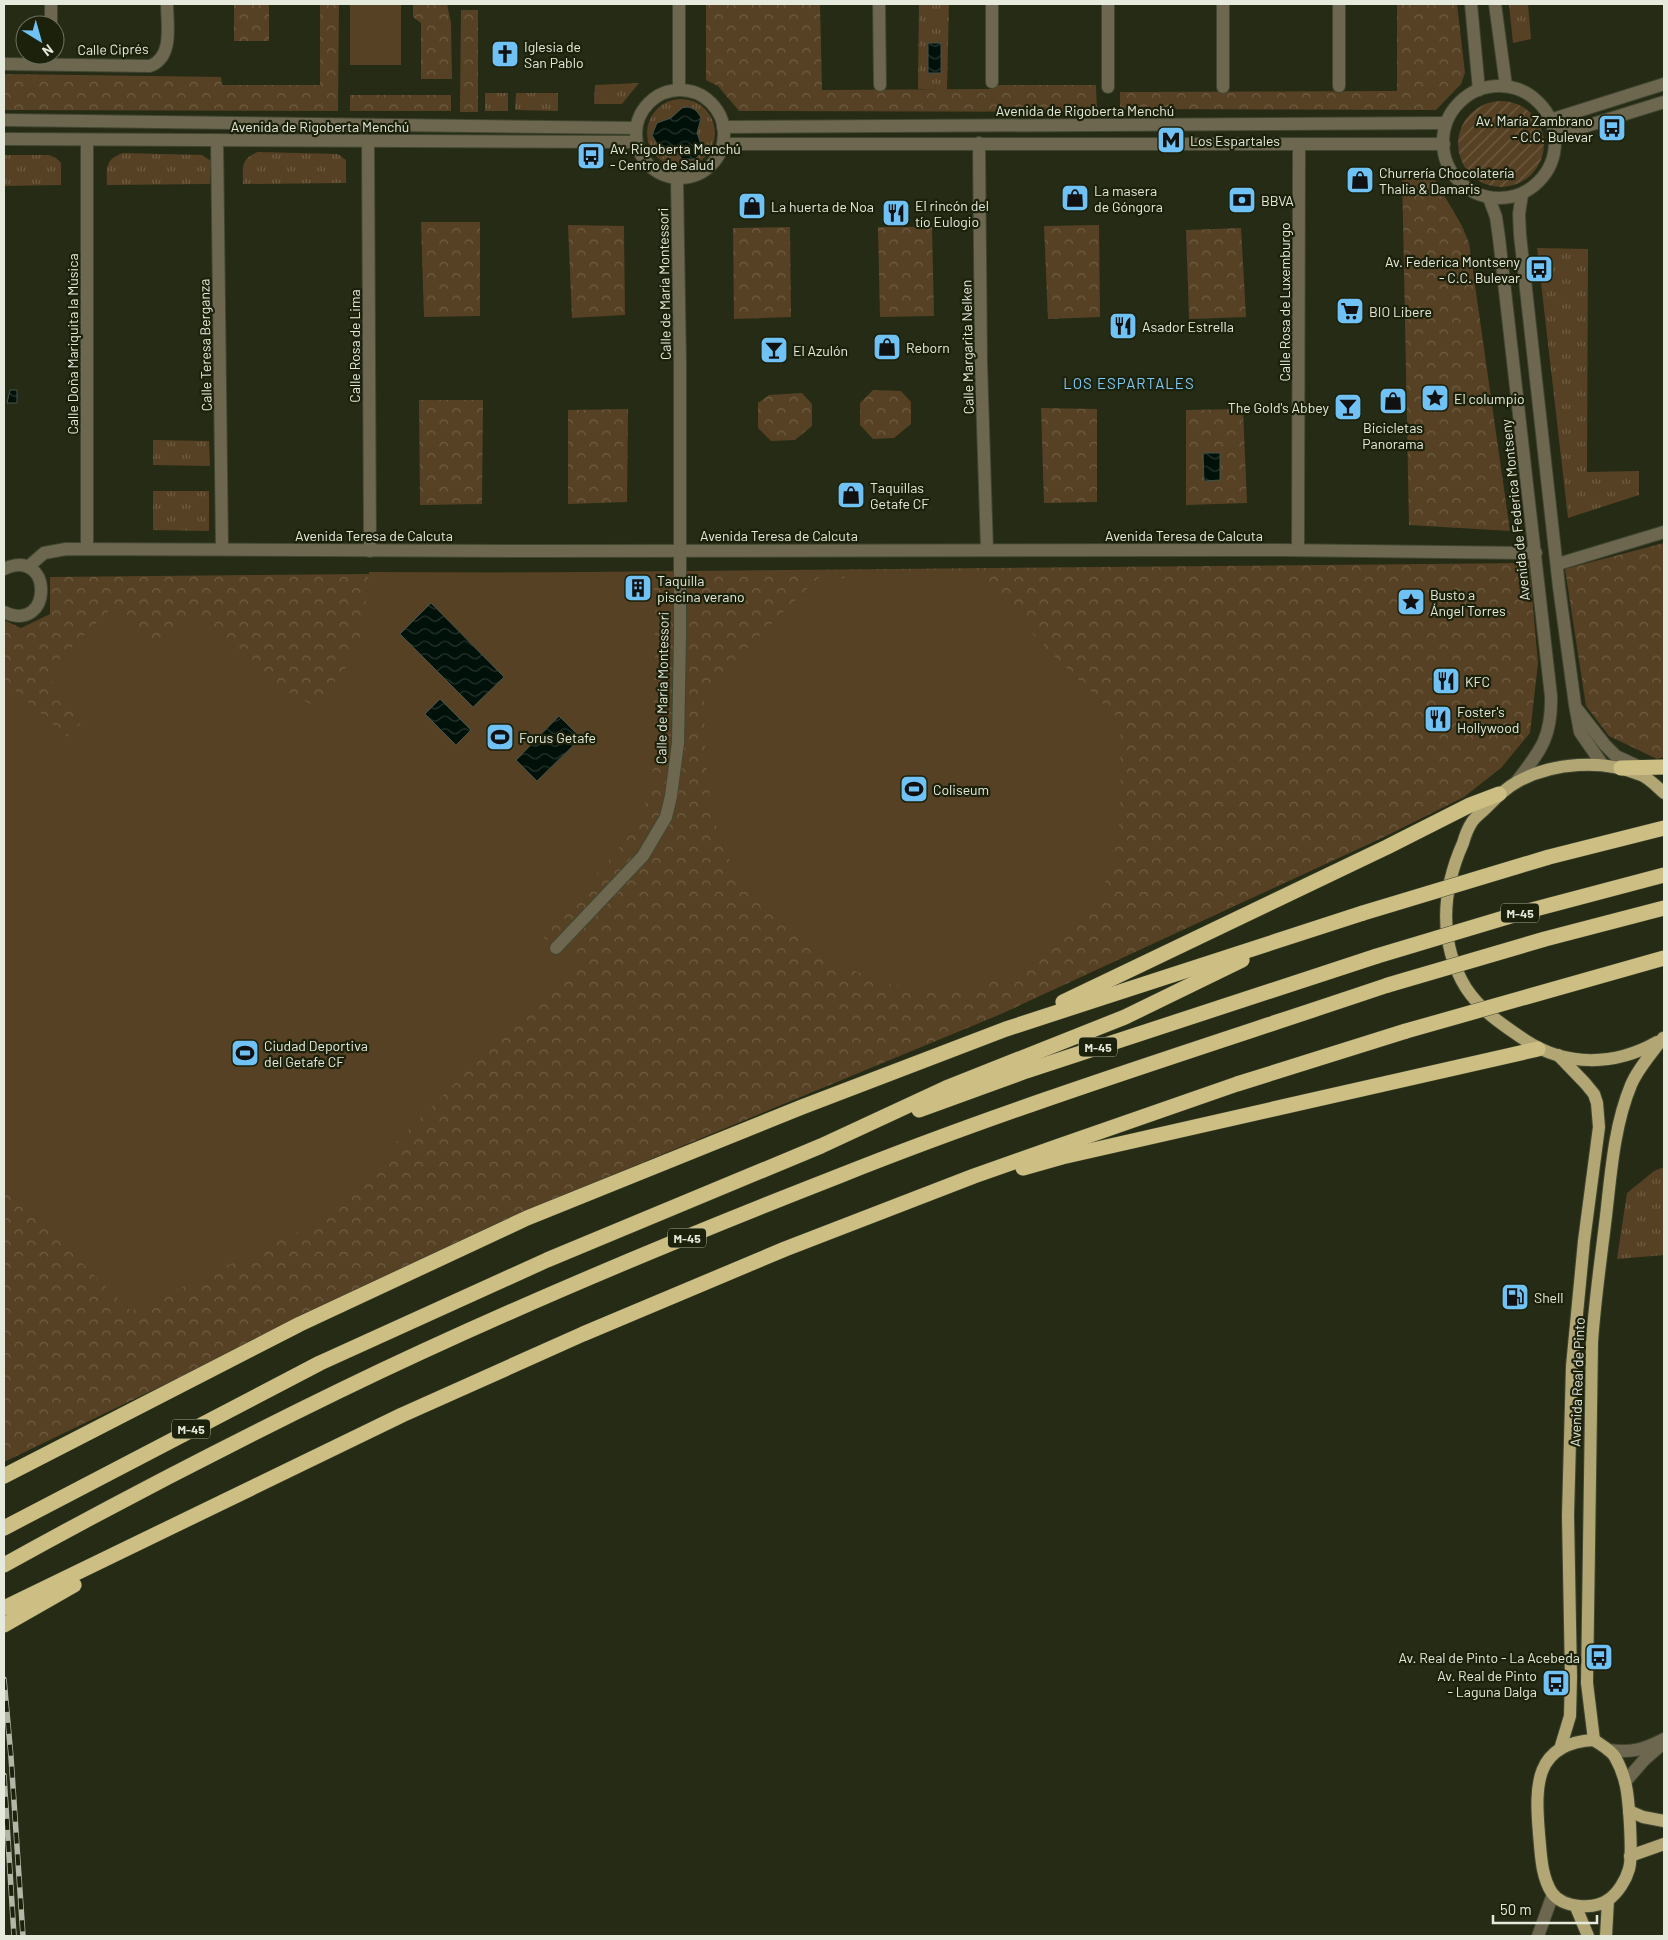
<svg xmlns="http://www.w3.org/2000/svg" width="1668" height="1940" viewBox="0 0 1668 1940" font-family="Barlow,sans-serif">
<style>
.grass{fill:url(#grass-tufts)}
.park{fill:url(#park-crowns)}
.garden{fill:url(#garden-furrows)}
.pitch{fill:#574124}
.water{fill:url(#water-waves);stroke:#455249}
.lines{fill:none;stroke-linecap:round;stroke-linejoin:round}
.minor-casing{stroke:#404630;stroke-width:14}
.major-casing{stroke:#404630;stroke-width:14}
.highway-casing{stroke:#404630;stroke-width:16}
.minor{stroke:#6d6750;stroke-width:12}
.major{stroke:#b2a675;stroke-width:12}
.highway{stroke:#cdbf84;stroke-width:15}
.rail-casing{stroke:#b3b7a7;stroke-width:5.5}
.rail{stroke:#1c210b;stroke-width:4;stroke-dasharray:11;stroke-linecap:butt}
.highway-bridge-casing{stroke:#404630;stroke-width:16;stroke-linecap:butt}
.highway-bridge{stroke:#cdbf84;stroke-width:15}
.labels{text-anchor:middle;dominant-baseline:central;stroke-width:4.5;stroke-linejoin:round;paint-order:stroke}
.shield{fill:#1c210b;stroke:#a9ae9d;stroke-width:1}
.shield-label{font-size:12px;font-weight:bold;fill:#e6eadc}
.poi-label{font-size:14px;fill:#e6eadc;stroke:#1c210b;text-anchor:start}
.street-label{font-size:14px;fill:#e6eadc;stroke:#1c210b}
.neighbourhood-label{font-size:15px;letter-spacing:1px;fill:#7fc9f9;stroke:#1c210b}
</style>
<defs>
<pattern id="grass-tufts" width="24" height="20" patternUnits="userSpaceOnUse" patternTransform="scale(1.25)"><rect width="24" height="20" fill="#574124"/><path d="M3 7l-1-3M5 7V3M7 7l1-3M15 17l-1-3M17 17v-4M19 17l1-3" fill="none" stroke="#6f5d43"/></pattern>
<pattern id="park-crowns" width="20" height="18" patternUnits="userSpaceOnUse" patternTransform="scale(1.25)"><rect width="20" height="18" fill="#574124"/><path d="M2 6a3 3 0 1 1 6 0M12 15a3 3 0 1 1 6 0" fill="none" stroke="#6f5d43"/></pattern>
<pattern id="garden-furrows" width="10" height="10" patternUnits="userSpaceOnUse" patternTransform="scale(1.25)"><rect width="10" height="10" fill="#574124"/><path d="M-1 1l2-2M0 10L10 0M9 11l2-2" fill="none" stroke="#6f5d43"/></pattern>
<pattern id="water-waves" width="16" height="10" patternUnits="userSpaceOnUse" patternTransform="scale(1.25)"><rect width="16" height="10" fill="#00110a"/><path d="M0 5q4-4 8 0t8 0" fill="none" stroke="#25342d"/></pattern>
</defs>
<rect width="100%" height="100%" fill="#252b14"/>
<g class="grass">
<polygon points="919,4 949,4 947,90 918,89"/>
<polygon points="1509,4 1528,4 1531,39 1513,43"/>
<polygon points="639,83 622,104 594,104 595,85"/>
<rect x="485" y="93" width="23" height="18"/>
<polygon points="516,93 558,93 558,111 515,110"/>
<circle cx="681" cy="133" r="34"/>
<path d="M 258,152 L 338,154 L 346,160 L 346,183 L 243,184 C 243,167 240,159 258,152 Z"/>
<path d="M 123,153 L 202,155 L 211,161 L 210,184 L 107,185 C 107,168 104,160 123,153 Z"/>
<polygon points="4,155 49,155 56,158 61,163 61,185 4,186"/>
<polygon points="1537,248 1588,249 1587,472 1639,471 1639,495 1568,518"/>
<polygon points="153,440 209,441 210,466 153,465"/>
<polygon points="153,491 209,491 209,531 153,530"/>
<polygon points="1664,1167 1664,1255 1617,1259 1627,1193 1654,1171"/>
</g>
<g class="park">
<rect x="234" y="4" width="35" height="37"/>
<polygon points="320,4 339,4 338,111 4,110 4,74 221,77 222,85 320,85"/>
<polygon points="413,4 447,4 451,23 452,79 421,79 421,23 413,17"/>
<polygon points="706,4 820,4 822,90 993,89 993,86 1002,85 1096,85 1097,112 739,111 718,86 706,80"/>
<polygon points="1397,4 1457,4 1465,73 1461,84 1436,110 1120,109 1120,92 1397,91"/>
<polygon points="461,10 478,10 478,112 460,112"/>
<rect x="350" y="95" width="101" height="16"/>
<polygon points="1402,170 1433,176 1462,226 1469,243 1510,531 1409,525"/>
<polygon points="421,222 480,222 480,316 424,317"/>
<polygon points="568,225 624,226 625,315 572,318"/>
<polygon points="1099,225 1100,317 1048,319 1044,226"/>
<polygon points="790,227 791,317 734,319 733,228"/>
<polygon points="878,227 932,227 934,316 880,317"/>
<polygon points="1241,228 1246,317 1189,319 1186,230"/>
<polygon points="873,390 901,391 911,402 911,424 894,438 873,439 860,425 860,403"/>
<polygon points="802,393 812,404 812,426 795,440 771,441 758,428 758,403 769,395"/>
<polygon points="419,400 483,400 482,504 420,505"/>
<polygon points="1041,408 1097,409 1097,502 1044,503"/>
<polygon points="628,409 627,502 568,504 568,410"/>
<polygon points="1243,409 1247,503 1186,505 1186,410"/>
<polygon points="1664,543 1664,757 1657,759 1609,736 1586,706 1565,569"/>
<polygon points="1529,563 1538,663 1530,733 1501,768 1464,797 1382,838 1001,1014 523,1212 4,1462 4,620 21,628 50,614 50,577"/>
</g>
<circle class="garden" cx="1501" cy="144" r="43"/>
<g class="pitch">
<rect x="350" y="4" width="51" height="61"/>
<path d="M 369,572 L 638,573 L 655,591 C 655,627 655,662 654,698 C 654,739 659,784 637,821 C 613,864 572,897 537,931 L 565,956 L 576,963 L 396,1142 L 402,1148 L 315,1224 L 131,1311 L 4,1187 L 4,681 L 67,737 L 87,717 L 45,674 L 116,604 L 157,645 C 166,637 177,619 189,618 C 211,614 245,660 260,674 C 275,687 297,696 314,706 C 327,690 343,674 353,656 C 365,634 366,597 369,572 Z"/>
<path d="M 824,572 L 830,579 L 844,578 L 852,572 L 976,573 L 1046,648 L 1120,720 C 1119,770 1126,824 1109,872 C 1090,926 1037,974 981,985 C 960,990 937,989 916,987 C 907,986 897,986 888,984 C 878,981 868,976 858,972 C 850,969 840,966 832,962 C 824,958 816,951 809,945 C 779,924 752,900 734,868 C 703,813 705,752 704,691 Z"/>
</g>
<g class="water">
<rect x="928" y="43" width="13" height="30"/>
<path d="M 687,107 C 695,108 698,112 701,118 L 697,133 L 702,147 L 700,154 L 695,159 L 682,159 L 677,152 L 657,144 L 652,135 L 657,123 L 671,118 L 682,108 Z"/>
<polygon points="10,390 17,390 17,403 7,403"/>
<polygon points="1203,453 1220,453 1220,480 1204,481"/>
<polygon points="431,603 504,677 473,707 400,634"/>
<polygon points="440,699 471,730 456,745 425,714"/>
<polygon points="559,716 581,738 537,781 516,760"/>
</g>
<g class="lines">
<defs>
<g id="minor">
<polyline points="879,4 880,85"/>
<polyline points="1108,4 1108,87"/>
<polyline points="1471,4 1479,90"/>
<polyline points="1495,4 1506,86"/>
<polyline points="51,25 51,4"/>
<path d="M 4,64 L 150,66 C 174,57 167,24 167,4"/>
<polyline points="992,82 992,4"/>
<circle cx="1499" cy="142" r="56"/>
<polyline points="1339,86 1339,4"/>
<polyline points="1223,87 1223,4"/>
<polyline points="679,90 679,4"/>
<circle cx="680" cy="134" r="44"/>
<polyline points="4,120 636,128"/>
<polyline points="1550,120 1664,84"/>
<polyline points="723,127 1446,123"/>
<polyline points="1554,136 1664,102"/>
<polyline points="4,139 636,142"/>
<polyline points="217,140 222,549"/>
<polyline points="368,141 370,551"/>
<polyline points="979,143 981,364 987,550"/>
<polyline points="723,144 1444,144"/>
<polyline points="1522,194 1519,214 1520,235 1559,587 1575,705 1580,732 1602,764"/>
<path d="M 1489,198 L 1496,217 L 1499,238 L 1551,696 C 1552,737 1541,750 1517,781"/>
<polyline points="87,549 87,140"/>
<polyline points="1298,550 1299,144"/>
<polyline points="1558,564 1664,532"/>
<polyline points="28,567 44,553 66,549 522,551 1280,550 1536,553"/>
<path d="M 4,569 C 54,546 53,635 4,612"/>
<polyline points="1577,709 1605,745 1616,756 1642,768"/>
<polyline points="556,948 643,856 666,817 671,796 678,743 680,635 680,364 677,178"/>
<path d="M 1608,1750 C 1631,1753 1643,1750 1664,1739"/>
<polyline points="1625,1782 1644,1760 1660,1746"/>
<polyline points="1538,1936 1553,1894"/>
</g>
<g id="major">
<path d="M 1657,1042 C 1615,1066 1566,1067 1525,1040 C 1503,1025 1481,1011 1466,988 C 1438,942 1442,890 1463,843 C 1465,836 1468,828 1472,822 C 1475,817 1481,813 1485,809 C 1495,799 1504,789 1517,782 C 1553,762 1603,759 1641,775 C 1649,778 1657,787 1664,793"/>
<polyline points="1558,1055 1585,1083 1594,1094 1597,1103 1599,1127 1584,1241 1572,1366 1568,1515 1571,1677 1570,1716 1560,1749"/>
<path d="M 1594,1740 L 1587,1683 L 1592,1342 C 1595,1299 1601,1258 1606,1216 C 1611,1173 1614,1126 1631,1085 C 1638,1068 1652,1053 1663,1038"/>
<path d="M 1594,1740 C 1601,1745 1611,1750 1615,1757 C 1619,1764 1623,1774 1625,1782 C 1629,1796 1633,1855 1629,1869 C 1626,1880 1618,1893 1608,1900 C 1594,1910 1563,1908 1552,1893 C 1541,1876 1541,1854 1539,1834 C 1535,1786 1534,1743 1594,1740 Z"/>
<polyline points="1629,1811 1643,1817 1664,1821"/>
<polyline points="1630,1856 1664,1844"/>
<polyline points="1576,1907 1588,1936"/>
<polyline points="1606,1936 1608,1900"/>
</g>
<g id="highway">
<polyline points="1621,768 1664,767"/>
<polyline points="1063,1002 1387,847 1470,805 1499,794"/>
<polyline points="919,1110 1026,1071 1377,956"/>
<polyline points="1023,1168 1062,1157 1538,1049"/>
<polyline points="4,1476 300,1324 527,1218 802,1107 1006,1029 1363,913"/>
<polyline points="4,1528 320,1363 547,1260 821,1146 946,1088 1125,1017 1242,960"/>
<path d="M 4,1565 C 114,1504 226,1446 339,1391 C 502,1312 670,1242 839,1176 C 1019,1104 1204,1047 1388,985"/>
<polyline points="4,1608 402,1415 583,1334 785,1249 974,1176 1056,1147 1237,1084 1406,1031"/>
<polyline points="4,1625 74,1585"/>
</g>
</defs>
<use href="#minor" class="minor-casing"/>
<use href="#major" class="major-casing"/>
<use href="#highway" class="highway-casing"/>
<use href="#minor" class="minor"/>
<use href="#major" class="major"/>
<use href="#highway" class="highway"/>
<defs>
<g id="rail">
<polyline points="4,1679 11,1757 23,1936"/>
<polyline points="4,1775 14,1936"/>
</g>
</defs>
<use href="#rail" class="rail-casing"/>
<use href="#rail" class="rail"/>
<defs>
<g id="highway-bridge">
<polyline points="1363,913 1549,857 1664,828"/>
<polyline points="1377,956 1524,912 1664,875"/>
<polyline points="1388,985 1545,939 1664,908"/>
<polyline points="1406,1031 1664,958"/>
</g>
</defs>
<use href="#highway-bridge" class="highway-bridge-casing"/>
<use href="#highway-bridge" class="highway-bridge"/>
</g>
<defs>
<symbol id="church-square" viewBox="-11 -11 22 22"><rect x="-9" y="-9" width="18" height="18" rx="4" fill="#70c1f4" stroke="#1c210b"/><path d="M-1.2-6h2.4v3.5h3.3v2.4h-3.3V6h-2.4V-.1h-3.3v-2.4h3.3Z" fill="#111"/></symbol>
<symbol id="bus-square" viewBox="-11 -11 22 22"><rect x="-9" y="-9" width="18" height="18" rx="4" fill="#70c1f4" stroke="#1c210b"/><path d="M-5-6H5V4H4V6H2V4H-2V6H-4V4H-5ZM-3.5-4V0h7V-4ZM-3.5 1.2v1.5H-2V1.2ZM2 1.2v1.5H3.5V1.2Z" fill="#111"/></symbol>
<symbol id="metro-square" viewBox="-11 -11 22 22"><rect x="-9" y="-9" width="18" height="18" rx="4" fill="#70c1f4" stroke="#1c210b"/><path d="M-5.5 5V-5H-3L0 0L3-5H5.5V5H3V-.5L0 4L-3-.5V5Z" fill="#111"/></symbol>
<symbol id="shop-square" viewBox="-11 -11 22 22"><rect x="-9" y="-9" width="18" height="18" rx="4" fill="#70c1f4" stroke="#1c210b"/><path d="M-5-2.5h2.3a2.7 3.5 0 0 1 5.4 0H5L5.5 6h-11ZM-1.5-2.5h3a1.5 2.3 0 0 0-3 0Z" fill="#111"/></symbol>
<symbol id="bank-square" viewBox="-11 -11 22 22"><rect x="-9" y="-9" width="18" height="18" rx="4" fill="#70c1f4" stroke="#1c210b"/><path d="M-6-4H6V4H-6ZM0-2.3a2.3 2.3 0 1 0 0 4.6a2.3 2.3 0 1 0 0-4.6Z" fill="#111"/></symbol>
<symbol id="restaurant-square" viewBox="-11 -11 22 22"><rect x="-9" y="-9" width="18" height="18" rx="4" fill="#70c1f4" stroke="#1c210b"/><path d="M-5-6h1v4h1v-4h1v4h1v-4h1v5L-1.5 .5V6h-2V.5L-5-1ZM5-6V6H3V1.5H1.5Q1.5-4 5-6Z" fill="#111"/></symbol>
<symbol id="supermarket-square" viewBox="-11 -11 22 22"><rect x="-9" y="-9" width="18" height="18" rx="4" fill="#70c1f4" stroke="#1c210b"/><path d="M-6-5.5h2.5l.6 2H6L4.5 2H-2.5L-4.4-4H-6ZM-1.5 3.2a1.3 1.3 0 1 0 .1 0ZM3 3.2a1.3 1.3 0 1 0 .1 0Z" fill="#111"/></symbol>
<symbol id="bar-square" viewBox="-11 -11 22 22"><rect x="-9" y="-9" width="18" height="18" rx="4" fill="#70c1f4" stroke="#1c210b"/><path d="M-6-5H6L.8 .8V4.5H3.5V6h-7V4.5H-.8V.8Z" fill="#111"/></symbol>
<symbol id="sight-square" viewBox="-11 -11 22 22"><rect x="-9" y="-9" width="18" height="18" rx="4" fill="#70c1f4" stroke="#1c210b"/><path d="M0-6L1.8-2.2L6-1.7L2.9 1.2L3.7 5.4L0 3.3L-3.7 5.4L-2.9 1.2L-6-1.7L-1.8-2.2Z" fill="#111"/></symbol>
<symbol id="building-square" viewBox="-11 -11 22 22"><rect x="-9" y="-9" width="18" height="18" rx="4" fill="#70c1f4" stroke="#1c210b"/><path d="M-4-6H4V6H1V3H-1V6H-4ZM-2.5-4.3h1.7v1.8h-1.7ZM.8-4.3h1.7v1.8H.8ZM-2.5-1h1.7V.8h-1.7ZM.8-1h1.7V.8H.8Z" fill="#111"/></symbol>
<symbol id="stadium-square" viewBox="-11 -11 22 22"><rect x="-9" y="-9" width="18" height="18" rx="4" fill="#70c1f4" stroke="#1c210b"/><path d="M0-5a6.5 5 0 1 0 0 10a6.5 5 0 1 0 0-10ZM-3.5-1.8h7v3.6h-7Z" fill="#111"/></symbol>
<symbol id="fuel-square" viewBox="-11 -11 22 22"><rect x="-9" y="-9" width="18" height="18" rx="4" fill="#70c1f4" stroke="#1c210b"/><path d="M-5.5-6h7V0h2V4h1.3V-2.5L3-4.5l.8-.8L6-3V5H2.5V1h-1V6h-7ZM-4.2-4.7v3.2H.2V-4.7Z" fill="#111"/></symbol>
</defs>
<g fill-rule="evenodd">
<use href="#church-square" x="489" y="38" width="32" height="32"/>
<use href="#bus-square" x="1596" y="112" width="32" height="32"/>
<use href="#metro-square" x="1155" y="124" width="32" height="32"/>
<use href="#bus-square" x="575" y="140" width="32" height="32"/>
<use href="#shop-square" x="1344" y="164" width="32" height="32"/>
<use href="#shop-square" x="1059" y="182" width="32" height="32"/>
<use href="#bank-square" x="1226" y="184" width="32" height="32"/>
<use href="#shop-square" x="736" y="190" width="32" height="32"/>
<use href="#restaurant-square" x="880" y="197" width="32" height="32"/>
<use href="#bus-square" x="1523" y="253" width="32" height="32"/>
<use href="#supermarket-square" x="1334" y="295" width="32" height="32"/>
<use href="#restaurant-square" x="1107" y="310" width="32" height="32"/>
<use href="#shop-square" x="871" y="331" width="32" height="32"/>
<use href="#bar-square" x="758" y="334" width="32" height="32"/>
<use href="#sight-square" x="1419" y="382" width="32" height="32"/>
<use href="#shop-square" x="1377" y="385" width="32" height="32"/>
<use href="#bar-square" x="1332" y="391" width="32" height="32"/>
<use href="#shop-square" x="835" y="479" width="32" height="32"/>
<use href="#building-square" x="622" y="572" width="32" height="32"/>
<use href="#sight-square" x="1395" y="586" width="32" height="32"/>
<use href="#restaurant-square" x="1430" y="665" width="32" height="32"/>
<use href="#restaurant-square" x="1422" y="703" width="32" height="32"/>
<use href="#stadium-square" x="484" y="721" width="32" height="32"/>
<use href="#stadium-square" x="898" y="773" width="32" height="32"/>
<use href="#stadium-square" x="229" y="1037" width="32" height="32"/>
<use href="#fuel-square" x="1499" y="1281" width="32" height="32"/>
<use href="#bus-square" x="1583" y="1641" width="32" height="32"/>
<use href="#bus-square" x="1540" y="1667" width="32" height="32"/>
</g>
<g class="labels">
<g class="shield">
<rect x="1501" y="903.5" width="38" height="19" rx="4"/>
<rect x="1079" y="1037.5" width="38" height="19" rx="4"/>
<rect x="668" y="1228.5" width="38" height="19" rx="4"/>
<rect x="172" y="1419.5" width="38" height="19" rx="4"/>
</g>
<g class="shield-label">
<text x="1520" y="913">M-45</text>
<text x="1098" y="1047">M-45</text>
<text x="687" y="1238">M-45</text>
<text x="191" y="1429">M-45</text>
</g>
<g class="poi-label">
<text x="524" y="46">Iglesia de<tspan x="524" dy="16">San Pablo</tspan></text>
<text x="1593" y="120" text-anchor="end">Av. María Zambrano<tspan x="1593" dy="16">- C.C. Bulevar</tspan></text>
<text x="1190" y="140">Los Espartales</text>
<text x="610" y="148">Av. Rigoberta Menchú<tspan x="610" dy="16">- Centro de Salud</tspan></text>
<text x="1379" y="172">Churrería Chocolatería<tspan x="1379" dy="16">Thalia &amp; Damaris</tspan></text>
<text x="1094" y="190">La masera<tspan x="1094" dy="16">de Góngora</tspan></text>
<text x="1261" y="200">BBVA</text>
<text x="915" y="205">El rincón del<tspan x="915" dy="16">tío Eulogio</tspan></text>
<text x="771" y="206">La huerta de Noa</text>
<text x="1520" y="261" text-anchor="end">Av. Federica Montseny<tspan x="1520" dy="16">- C.C. Bulevar</tspan></text>
<text x="1369" y="311">BIO Libere</text>
<text x="1142" y="326">Asador Estrella</text>
<text x="906" y="347">Reborn</text>
<text x="793" y="350">El Azulón</text>
<text x="1454" y="398">El columpio</text>
<text x="1329" y="407" text-anchor="end">The Gold's Abbey</text>
<text x="1393" y="427" text-anchor="middle">Bicicletas<tspan x="1393" dy="16">Panorama</tspan></text>
<text x="870" y="487">Taquillas<tspan x="870" dy="16">Getafe CF</tspan></text>
<text x="657" y="580">Taquilla<tspan x="657" dy="16">piscina verano</tspan></text>
<text x="1430" y="594">Busto a<tspan x="1430" dy="16">Ángel Torres</tspan></text>
<text x="1465" y="681">KFC</text>
<text x="1457" y="711">Foster's<tspan x="1457" dy="16">Hollywood</tspan></text>
<text x="519" y="737">Forus Getafe</text>
<text x="933" y="789">Coliseum</text>
<text x="264" y="1045">Ciudad Deportiva<tspan x="264" dy="16">del Getafe CF</tspan></text>
<text x="1534" y="1297">Shell</text>
<text x="1580" y="1657" text-anchor="end">Av. Real de Pinto - La Acebeda</text>
<text x="1537" y="1675" text-anchor="end">Av. Real de Pinto<tspan x="1537" dy="16">- Laguna Dalga</tspan></text>
</g>
<g class="street-label">
<text transform="translate(113 49) rotate(-1)">Calle Ciprés</text>
<text x="1085" y="110">Avenida de Rigoberta Menchú</text>
<text x="320" y="126">Avenida de Rigoberta Menchú</text>
<text transform="translate(664 284) rotate(-91)">Calle de María Montessori</text>
<text transform="translate(1284 302) rotate(-90)">Calle Rosa de Luxemburgo</text>
<text transform="translate(72 344) rotate(-90)">Calle Doña Mariquita la Música</text>
<text transform="translate(205 345) rotate(-91)">Calle Teresa Berganza</text>
<text transform="translate(354 346) rotate(-90)">Calle Rosa de Lima</text>
<text transform="translate(967 347) rotate(-91)">Calle Margarita Nelken</text>
<text transform="translate(1515 510) rotate(-96)">Avenida de Federica Montseny</text>
<text x="374" y="535">Avenida Teresa de Calcuta</text>
<text x="779" y="535">Avenida Teresa de Calcuta</text>
<text x="1184" y="535">Avenida Teresa de Calcuta</text>
<text transform="translate(662 688) rotate(-89)">Calle de María Montessori</text>
<text transform="translate(1577 1382) rotate(-88)">Avenida Real de Pinto</text>
</g>
<g class="neighbourhood-label">
<text x="1129" y="383">LOS ESPARTALES</text>
</g>
</g>
<rect width="1668" height="1940" fill="none" stroke="#e6eadc" stroke-width="10"/>
<g transform="translate(40 40) rotate(143)"><circle r="24" fill="#1c210b" stroke="#6d715f"/>
<path d="M0-4L9 19L0 12L-9 19Z" fill="#70c1f4"/>
<text y="-8" font-size="14" font-weight="bold" text-anchor="middle" fill="#e6eadc">N</text>
</g>
<path d="M1493 1915v8h104v-8" fill="none" stroke="#e6eadc" stroke-width="2.5"/>
<text x="1500" y="1915" font-size="15" fill="#e6eadc" stroke="#1c210b" stroke-width="4" paint-order="stroke">50 m</text>
</svg>
